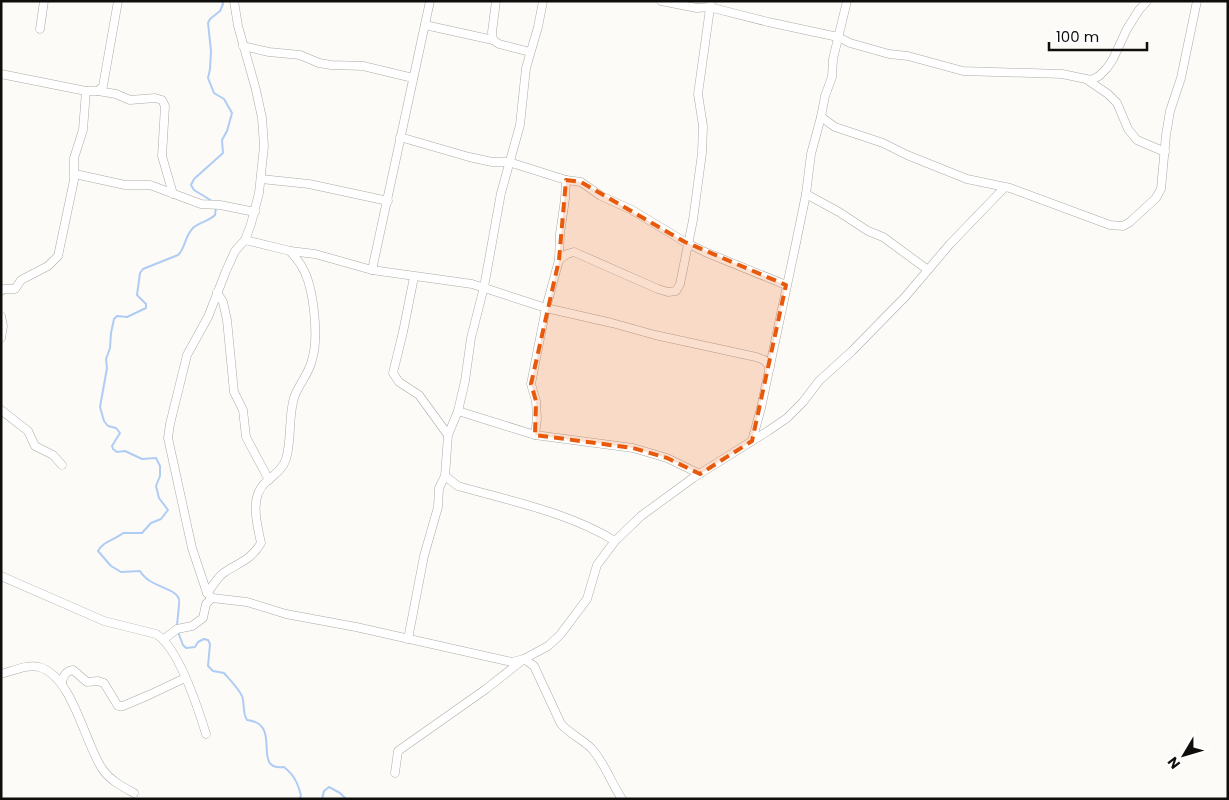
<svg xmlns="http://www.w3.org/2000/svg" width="1229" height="800" viewBox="0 0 1229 800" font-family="Poppins,sans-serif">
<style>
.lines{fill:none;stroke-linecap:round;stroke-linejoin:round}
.stream{stroke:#afccf5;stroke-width:2}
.minor-casing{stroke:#acaaa6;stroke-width:9}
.minor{stroke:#fff;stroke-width:8}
.marked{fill:#e8590c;fill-opacity:0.2;stroke:#e8590c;stroke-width:4;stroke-dasharray:10 6;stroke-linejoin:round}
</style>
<rect width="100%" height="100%" fill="#fdfbf7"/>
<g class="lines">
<g class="stream">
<polyline points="212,201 194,190 191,185 194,179 223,153 222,140 227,131 232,113 224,99 214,93 208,78 210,69 211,51 208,23 210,19 220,11 223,4 222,1"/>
<path d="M 177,627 C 177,622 180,600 179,599 C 175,587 150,588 140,571 L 121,572 L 111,566 L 98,551 C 103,541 115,540 123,533 L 142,533 L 151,523 L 161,519 L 168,510 L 159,498 L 156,486 L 160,476 L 160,466 L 156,458 L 142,459 L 125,451 L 117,452 L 113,449 L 112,446 L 120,433 L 116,428 L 108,426 L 104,421 L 100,407 L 107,368 L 106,359 L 110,348 L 111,333 L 114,319 L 117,316 L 127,317 L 146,308 L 146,304 L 137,295 L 140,273 L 143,269 L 178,255 C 186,248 184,236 194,227 C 200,222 209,221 215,215 L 216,207"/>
<path d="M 178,632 L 183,645 L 186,648 L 195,647 L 198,642 L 204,639 L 208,640 L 210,644 L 208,666 L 213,671 L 224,673 C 230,680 238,688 242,696 C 245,704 242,712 247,720 C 284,724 250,771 284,767 C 294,775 298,783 301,796 L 299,799"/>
<polyline points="322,799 324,791 329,787 340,793 346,799"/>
</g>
<defs>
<g id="minor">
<polyline points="234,1 238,26 256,90 262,118 264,146 259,193 251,224 245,240 235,251 226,271 208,317 187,355 170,424 168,438 192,548 207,593 212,598 247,602 286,614 356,627 512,662 524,659 548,646 560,635 587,599 597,565 615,541 641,516 693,478 768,431 787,418 803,402 819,381 852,351 905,297 950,244 1005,187"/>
<polyline points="496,1 492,32 493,40 499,44 530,52"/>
<polyline points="661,1 697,8 709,7 768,22 838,37 850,43 889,54 908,56 963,71 1062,74 1091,80 1099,76 1107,68 1113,59 1127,29 1139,10 1147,1"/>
<polyline points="425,25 493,40"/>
<polyline points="40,29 44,1"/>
<polyline points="243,46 269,52 300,55 319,63 331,65 363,66 413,78"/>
<polyline points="1,74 86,91 98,91 103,86 118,1"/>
<polyline points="1086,79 1108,94 1117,103 1128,129 1137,140 1165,152"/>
<polyline points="98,91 116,94 130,100 155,98 162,100 165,106 162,156 173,194"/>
<polyline points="821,117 835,127 883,143 907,155 967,179 1010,188 1110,225 1123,226 1130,222 1156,198 1161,189 1166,135 1170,111 1181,78 1197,1"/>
<polyline points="400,137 469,157 492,162 509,162 566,180 581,182 601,196 632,210 685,242 705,252 786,285"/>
<polyline points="75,174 125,185 150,185 201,204 220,205 255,212"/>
<polyline points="261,179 309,184 388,201"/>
<polyline points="806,194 839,212 868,231 883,237 928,270"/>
<polyline points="245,240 290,251 315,254 372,270 472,284 546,308 612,323 655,335 756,357 764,360 770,367"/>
<polyline points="559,260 567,254 574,252 658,289 668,292 676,291 680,284 693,220 702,153 703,126 698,94 711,1"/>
<polyline points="372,270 430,1"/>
<polyline points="414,277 403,332 393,373 399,382 419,395 448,435"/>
<polyline points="1,291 3,289 15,289 21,280 48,266 58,256 74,180 74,158 83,130 86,91"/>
<polyline points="217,292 223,302 227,320 234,392 243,410 246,437 269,480"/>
<polyline points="1,316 3,326 1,338"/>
<polyline points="1,410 28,431 35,446 53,455 62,465"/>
<polyline points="458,411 535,435 633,448 667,458 700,474"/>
<polyline points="535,435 537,419 536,401 531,384 546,308 559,260 560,234 565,199 566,180"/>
<polyline points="752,441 761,408 796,243 806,194 811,154 821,117 825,96 832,77 833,59 847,1"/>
<path d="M 445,476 L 458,486 C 510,501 568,512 615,541"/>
<path d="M 1,576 L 104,621 L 156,634 C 179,648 198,708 206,734"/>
<path d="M 207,593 C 213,586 218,576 225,572 C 240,562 251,560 261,543 C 257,524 249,497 266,482 C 274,475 283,469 286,459 C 292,439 288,418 294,398 C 298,385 309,374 312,360 C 319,337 314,287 302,267 C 299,261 294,256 290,251"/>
<polyline points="164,639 177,629 192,626 203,618 206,604 212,598"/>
<polyline points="408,639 424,556 438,507 439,488 445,476 448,435 458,411 465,381 471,338 484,287 501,193 520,125 526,68 538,27 543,1"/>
<path d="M 1,674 C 13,671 27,664 39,667 C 73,676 85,745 103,770 C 111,781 123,787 134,793"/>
<path d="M 62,685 C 62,678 65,671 73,670 L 87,682 L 98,681 L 104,683 L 118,706 L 123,706 L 149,695 L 185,678"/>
<path d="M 395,773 L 398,751 L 486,689 L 524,659 L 534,666 L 561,724 C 570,734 582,739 591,748 C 605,763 611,783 622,799"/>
</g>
</defs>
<use href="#minor" class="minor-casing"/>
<use href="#minor" class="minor"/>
</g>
<path class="marked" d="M 566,180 L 581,182 L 685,242 L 786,285 L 752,441 L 700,474 L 667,458 L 633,448 L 535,435 L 536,401 L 531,384 L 559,260 Z"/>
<rect width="1229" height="800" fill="none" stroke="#0f0e0d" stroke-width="5"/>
<g transform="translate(1184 755) rotate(232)" stroke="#ffffff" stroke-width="4" paint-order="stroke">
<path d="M0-4L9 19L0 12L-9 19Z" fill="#0f0e0d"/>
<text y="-8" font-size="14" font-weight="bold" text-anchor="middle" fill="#0f0e0d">N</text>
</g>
<path d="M1049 42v8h98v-8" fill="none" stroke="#0f0e0d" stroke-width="2.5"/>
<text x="1056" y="42" font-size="15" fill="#0f0e0d" stroke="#ffffff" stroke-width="4" paint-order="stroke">100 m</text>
</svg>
